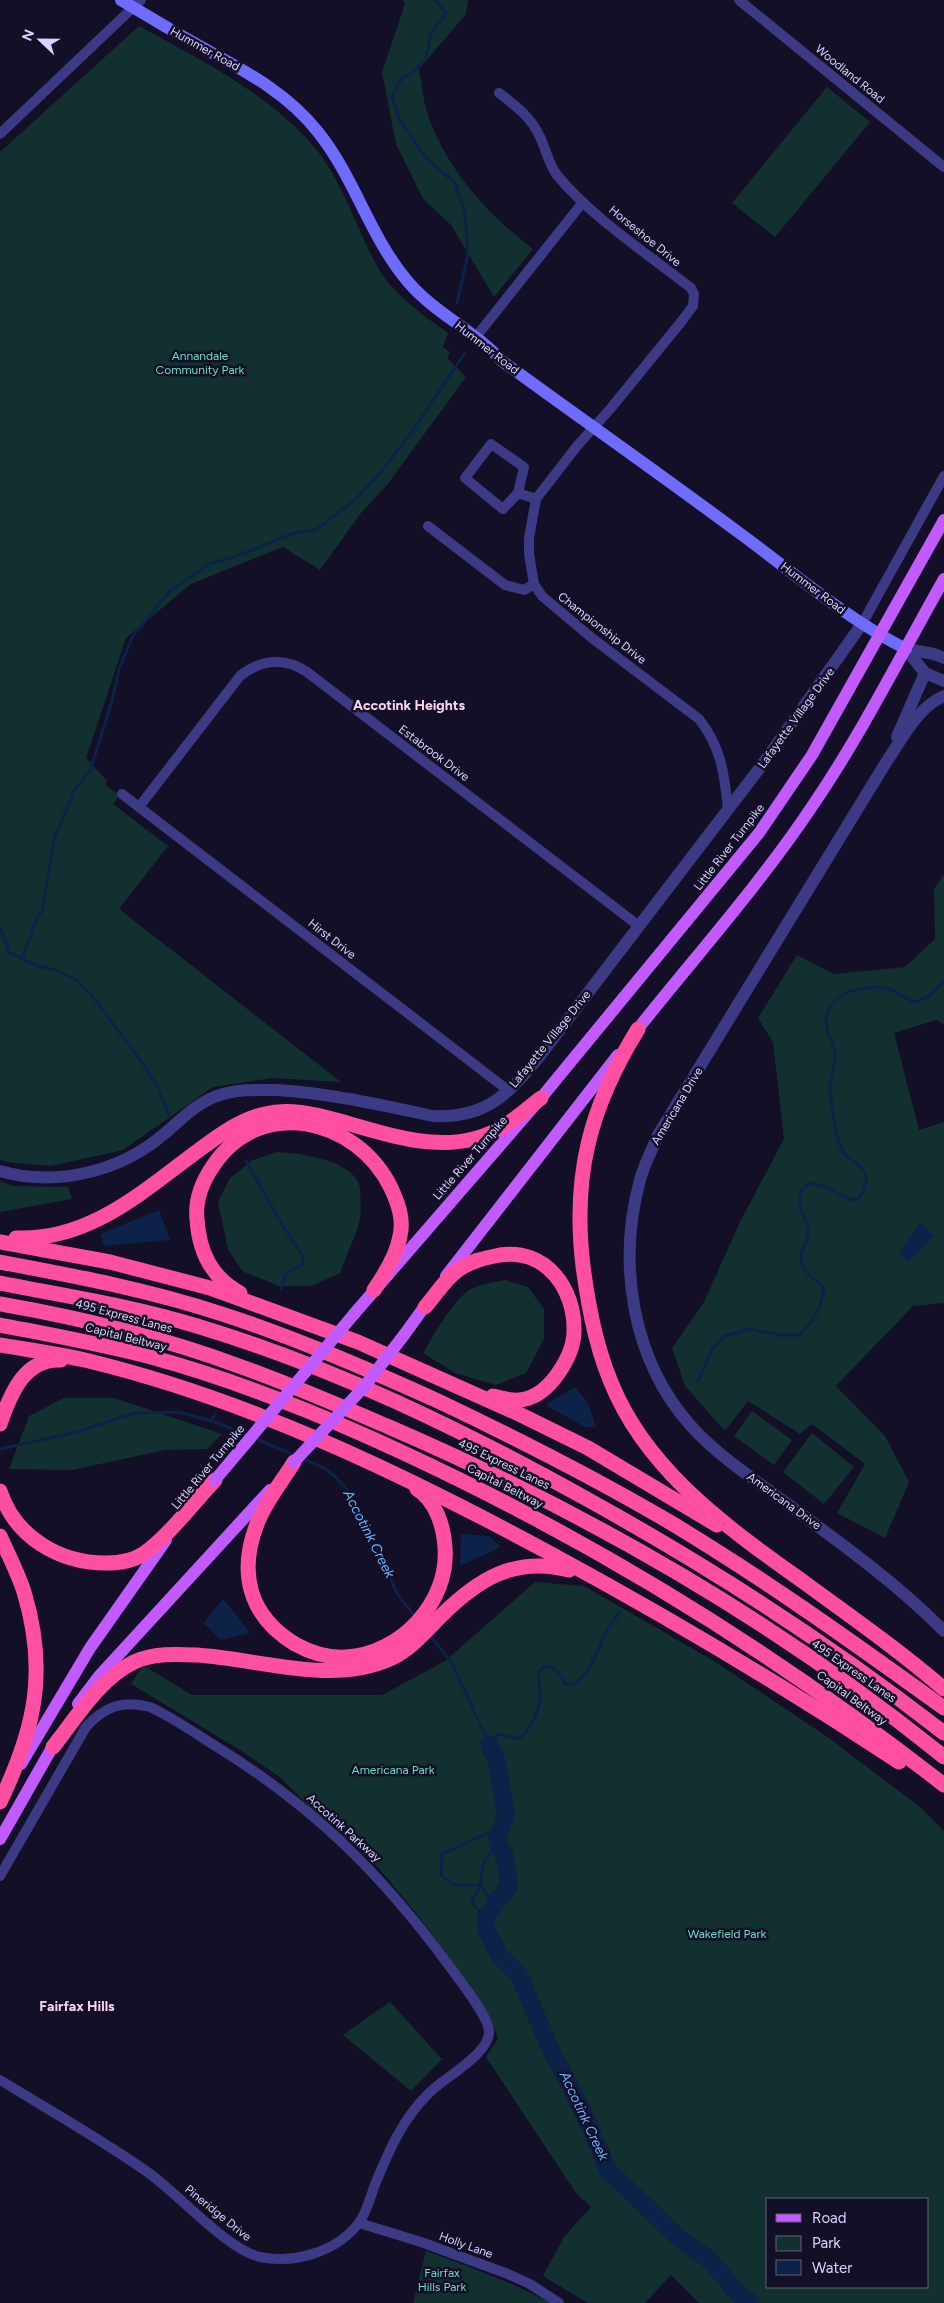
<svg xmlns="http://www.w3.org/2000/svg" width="944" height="2303" viewBox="0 0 944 2303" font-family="Figtree,sans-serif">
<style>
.green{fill:#12302f;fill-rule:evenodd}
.water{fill:#0c2248}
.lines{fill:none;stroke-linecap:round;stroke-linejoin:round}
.stream{stroke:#0c2248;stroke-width:3}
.river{stroke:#0c2248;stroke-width:18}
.minor{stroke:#3d3a85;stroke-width:10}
.tertiary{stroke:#3d3a85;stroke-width:12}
.secondary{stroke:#6f6bff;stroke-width:12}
.primary{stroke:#c25bff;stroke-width:12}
.motorway{stroke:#ff4fa3;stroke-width:15}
.primary-bridge{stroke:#c25bff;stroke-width:12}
.labels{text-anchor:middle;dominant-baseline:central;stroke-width:5;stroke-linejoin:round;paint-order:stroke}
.street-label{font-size:12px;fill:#d9d4ff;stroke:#130f26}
.park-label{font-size:12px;fill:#5fe0c0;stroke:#130f26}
.neighbourhood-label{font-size:14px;font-weight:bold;fill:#ffd6f0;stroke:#130f26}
.water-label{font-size:14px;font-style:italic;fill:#62b6ff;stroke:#130f26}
</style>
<rect width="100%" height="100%" fill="#130f26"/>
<g class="green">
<path d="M 403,0 L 468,0 L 466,14 L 419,69 C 422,84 423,101 428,115 C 447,170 487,214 533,249 L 494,297 L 451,225 L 423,199 L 396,144 L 382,72 L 405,4 Z"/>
<path d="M 139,26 C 197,58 262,90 308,140 C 341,175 354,224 377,266 C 392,294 423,315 448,333 L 443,347 L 450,352 L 447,358 L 466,377 L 387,485 L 361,513 L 320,570 L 283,547 L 191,584 L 126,638 L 86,758 L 107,781 L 105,785 L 120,795 L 113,804 L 168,846 L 119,909 L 341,1082 L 272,1078 L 213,1087 L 123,1150 L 51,1166 L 7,1162 L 0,1160 L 0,152 Z"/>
<polygon points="827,87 870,122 775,237 732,203"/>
<polygon points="944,874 944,1024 936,1020 894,1033 919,1130 944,1122 944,1303 913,1306 836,1386 885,1436 909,1482 885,1538 837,1513 865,1464 812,1424 800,1434 748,1401 725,1431 685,1386 672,1348 703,1304 740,1222 784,1139 773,1042 758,1018 797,955 834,974 905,967 935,939 934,889"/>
<path d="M 277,1152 C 300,1153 350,1160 359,1184 C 361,1189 361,1214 360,1219 C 356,1237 346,1255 340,1273 L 311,1286 L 279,1286 L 242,1271 L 228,1249 L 218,1202 L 230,1178 L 253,1160 Z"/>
<polygon points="0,1181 13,1186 68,1187 72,1199 0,1212"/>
<path d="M 505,1280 L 528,1287 L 544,1309 L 544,1339 L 526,1373 L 496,1385 L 455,1373 L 423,1353 C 435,1333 447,1310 464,1294 C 475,1284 492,1283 505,1280 Z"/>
<polygon points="64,1398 114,1398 222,1434 207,1449 165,1450 72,1470 9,1469 29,1416"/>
<polygon points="752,1411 792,1440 774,1465 734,1436"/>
<polygon points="812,1433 854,1467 824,1504 783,1472"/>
<path d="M 535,1582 L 584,1586 L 714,1661 L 829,1738 L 921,1808 L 944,1831 L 944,2303 L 699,2303 L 671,2275 L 645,2303 L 588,2303 L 543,2276 L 564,2237 L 591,2207 L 576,2193 L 486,2057 L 498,2038 C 489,2012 473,1992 458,1970 C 423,1920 386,1875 345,1830 L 345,1844 L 281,1778 L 240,1750 L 131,1684 L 143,1665 L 192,1695 L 382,1695 L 445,1661 ZM 768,2199 L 928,2199 L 928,2287 L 768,2287 Z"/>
<polygon points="390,2002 442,2059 411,2091 343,2035"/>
<path d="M 426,2251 C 468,2266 511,2282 551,2303 L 413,2303 Z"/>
</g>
<g class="water">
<polygon points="159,1210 170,1240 104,1246 100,1234"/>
<polygon points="920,1223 935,1236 908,1262 899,1253"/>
<polygon points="575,1387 588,1403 596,1427 585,1427 545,1405"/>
<polygon points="461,1534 489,1536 501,1547 460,1566"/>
<polygon points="223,1599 250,1633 221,1640 203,1623"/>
</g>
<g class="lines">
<g class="stream">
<polyline points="435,0 446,13 431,33 426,59 413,72 402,78 392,96 399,118 425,157 455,183 465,213 468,254 457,303"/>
<polyline points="0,927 9,952 38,966 56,970 76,980 90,993 144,1065 158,1088 169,1114"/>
<polyline points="22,959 36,920 42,911 54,839 74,791 90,771 112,701 119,669 133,636 169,592 209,564 237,556 294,533 315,530 355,500 377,477 408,437 465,353"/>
<polyline points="246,1161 280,1221 303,1256 303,1265 287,1272 281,1289"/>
<path d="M 698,1381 L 712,1349 L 724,1336 L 749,1329 L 780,1335 L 800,1335 C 813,1322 821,1308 824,1289 C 818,1281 807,1275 803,1266 C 796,1252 810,1242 808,1229 C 807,1212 794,1213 802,1188 L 811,1183 L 823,1186 L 851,1200 L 860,1197 C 880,1162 847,1169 839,1142 C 835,1129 830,1099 830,1086 C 831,1075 836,1062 835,1052 C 833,1042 827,1034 826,1023 C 825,992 867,982 891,990 C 899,993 906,999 914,1002 C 928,999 936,992 944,980"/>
<polyline points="211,1421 215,1414"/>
<polyline points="254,1438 296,1456"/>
<polyline points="0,1449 77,1432 134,1413 179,1412 218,1423 248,1436"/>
<path d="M 302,1459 C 310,1462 320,1465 327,1470 C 368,1500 375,1554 399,1596 C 404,1603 410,1610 416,1617"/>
<path d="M 429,1634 L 452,1663 L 489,1744 L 499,1734 L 518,1739 C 531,1729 540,1711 540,1695 C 540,1682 534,1676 545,1666 C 555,1668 560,1673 564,1683 L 575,1685 L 589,1669 L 608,1628 L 619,1613"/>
<polyline points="495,1905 480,1885 454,1885 441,1875 442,1854 501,1827"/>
<path d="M 486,1917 L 471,1902 C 474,1896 479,1890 480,1884 C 483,1866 483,1857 499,1845"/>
</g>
<polyline class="river" points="489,1744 496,1759 506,1812 497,1841 504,1854 509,1885 486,1917 486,1929 500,1956 519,1975 549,2046 588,2122 608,2170 681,2240 710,2260 739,2295 751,2303"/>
<g class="minor">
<polyline points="739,0 944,167"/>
<path d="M 499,93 C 516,106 531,117 540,137 C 546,149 548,163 557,175 C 590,216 649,255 691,288 L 694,294 L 693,306 L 681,322 L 611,408 L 577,446 L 536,499 L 529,538 L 529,554 L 534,584 L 542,596 L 592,638 L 699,719 C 722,749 724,773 728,809"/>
<polyline points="0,134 141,0"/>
<polyline points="475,338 583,202"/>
<polyline points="518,493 524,467 491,444 465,478 503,509 518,493 536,499"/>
<polyline points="428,526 505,585 524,590 534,584"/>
<polyline points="862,624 944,476"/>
<polyline points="122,794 509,1091"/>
<path d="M 139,807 L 240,676 C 261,659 285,657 307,672 L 639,926"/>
<path d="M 0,1876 L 86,1727 C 105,1706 123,1700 150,1707 C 172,1717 193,1732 214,1745 C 313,1806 381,1873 450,1967 C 460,1981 487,2014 489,2030 C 492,2053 443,2078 428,2094 C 401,2121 388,2153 374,2187 C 370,2199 366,2214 358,2224 C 336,2252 294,2264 260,2257 C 226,2249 177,2192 146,2171 C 99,2138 49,2110 0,2080"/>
<polyline points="359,2223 421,2242 508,2274 530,2284 559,2303"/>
</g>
<g class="tertiary">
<polyline points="906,649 925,673 944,681"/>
<polyline points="906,649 934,654 944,658"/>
<path d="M 944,696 C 917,707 901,741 885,764 L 658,1135 C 652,1150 644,1165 640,1180 C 617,1264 632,1360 691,1426 C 717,1455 751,1477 782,1500 C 838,1541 894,1581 944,1631"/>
<polyline points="897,737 925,673"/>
<path d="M 0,1171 C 56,1187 120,1172 164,1134 C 183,1118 198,1101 223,1094 C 240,1089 257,1090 276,1090 C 329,1093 381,1105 433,1116 C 487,1119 511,1092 542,1053 L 762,765 L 862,624"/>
</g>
<path class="secondary" d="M 121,0 C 146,15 171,30 196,44 C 241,69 286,91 318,132 C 355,178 370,238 409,283 C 436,314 475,331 502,361 C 580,418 660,474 738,532 C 793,572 845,618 906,649"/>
<g class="primary">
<path d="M 633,1035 C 693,959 759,886 813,805 C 862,733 901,655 944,579"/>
<polyline points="446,1276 618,1055"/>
<polyline points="354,1314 541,1098 759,833 812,755 944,520"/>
<polyline points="404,1335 430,1299"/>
<polyline points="78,1704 100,1675 270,1490"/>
<polyline points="21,1764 90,1648 166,1540"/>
<polyline points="0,1839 57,1739"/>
</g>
<g class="motorway">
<path d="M 638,1029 C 590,1107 572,1175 583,1266 C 589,1312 598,1357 618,1398 C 657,1479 735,1533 805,1583 C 853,1618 900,1651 944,1689"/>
<path d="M 16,1238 C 90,1241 143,1191 199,1150 C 218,1136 241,1119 265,1114 C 288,1108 314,1114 336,1120 C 391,1135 451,1159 504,1126 C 517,1118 529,1107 541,1098"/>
<polyline points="0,1242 110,1262 210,1288 358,1342 519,1414 588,1448 717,1525"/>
<path d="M 0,1262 C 75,1276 149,1290 222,1314 C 296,1338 367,1369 438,1401 C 516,1438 593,1477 668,1521 C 763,1578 854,1643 944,1708"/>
<path d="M 0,1283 C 66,1296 132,1306 197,1326 C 333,1367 461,1429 585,1498 C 710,1567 831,1645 944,1733"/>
<path d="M 240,1293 C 211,1277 199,1252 197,1219 C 195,1200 202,1182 213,1166 C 260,1095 357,1118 391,1188 C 398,1203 404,1219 400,1236 C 397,1255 385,1274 374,1290"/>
<path d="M 0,1304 C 80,1318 160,1337 236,1365 C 288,1383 338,1405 389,1427 C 586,1512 776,1621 944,1757"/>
<path d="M 425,1307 C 435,1296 445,1279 458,1270 C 471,1261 484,1258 500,1255 C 546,1248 575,1289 574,1331 C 574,1348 564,1366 554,1379 C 545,1390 534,1399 519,1400 C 511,1401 501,1398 493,1396"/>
<path d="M 0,1325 C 51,1335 101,1344 151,1357 C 257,1386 360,1431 458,1479 C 631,1564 792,1666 944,1785"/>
<path d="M 0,1345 C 30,1350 60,1354 89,1361 C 253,1401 407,1476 555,1556 C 673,1620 787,1688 899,1762"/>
<path d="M 0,1424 C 10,1395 24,1358 61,1360"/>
<path d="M 294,1462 C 282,1482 265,1502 257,1524 C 238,1573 249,1616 295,1644 C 311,1653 328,1658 346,1657 C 400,1654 449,1603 445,1548 C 444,1527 436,1501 417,1489"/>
<path d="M 0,1491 C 15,1537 59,1563 106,1563 C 118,1563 133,1561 143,1554 C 166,1539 195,1501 215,1480"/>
<path d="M 0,1536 C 8,1554 18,1573 24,1592 C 48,1671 35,1729 0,1802"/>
<path d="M 53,1747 C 76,1718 99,1679 134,1662 C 153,1653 176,1654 197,1655 C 260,1659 332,1686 392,1658 C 411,1649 426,1631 441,1616 C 478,1579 515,1556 569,1570"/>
</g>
<g class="primary-bridge">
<polyline points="294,1462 364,1387 404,1335"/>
<polyline points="215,1480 354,1314"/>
</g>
</g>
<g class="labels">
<g class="street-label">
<text transform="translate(205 49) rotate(29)">Hummer Road</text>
<text transform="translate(850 74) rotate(39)">Woodland Road</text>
<text transform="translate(645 236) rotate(39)">Horseshoe Drive</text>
<text transform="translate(487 348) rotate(38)">Hummer Road</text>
<text transform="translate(813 588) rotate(37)">Hummer Road</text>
<text transform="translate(602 628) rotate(38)">Championship Drive</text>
<text transform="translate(796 718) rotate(-54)">Lafayette Village Drive</text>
<text transform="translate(434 753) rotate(37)">Estabrook Drive</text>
<text transform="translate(729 847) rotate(-52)">Little River Turnpike</text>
<text transform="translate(332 939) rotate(38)">Hirst Drive</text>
<text transform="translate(550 1039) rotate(-51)">Lafayette Village Drive</text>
<text transform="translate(677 1106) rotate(-59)">Americana Drive</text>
<text transform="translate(470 1158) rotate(-49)">Little River Turnpike</text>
<text transform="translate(124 1316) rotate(15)">495 Express Lanes</text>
<text transform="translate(126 1337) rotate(14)">Capital Beltway</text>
<text transform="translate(504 1464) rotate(26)">495 Express Lanes</text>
<text transform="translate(208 1467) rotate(-50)">Little River Turnpike</text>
<text transform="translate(505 1486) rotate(27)">Capital Beltway</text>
<text transform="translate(784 1501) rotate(36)">Americana Drive</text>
<text transform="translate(854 1671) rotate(35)">495 Express Lanes</text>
<text transform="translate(852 1698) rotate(36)">Capital Beltway</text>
<text transform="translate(344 1828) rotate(42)">Accotink Parkway</text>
<text transform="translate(218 2213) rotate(39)">Pineridge Drive</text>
<text transform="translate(466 2245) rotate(20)">Holly Lane</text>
</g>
<g class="park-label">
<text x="200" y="356">Annandale<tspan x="200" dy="14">Community Park</tspan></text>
<text x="393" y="1770">Americana Park</text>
<text x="727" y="1934">Wakefield Park</text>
<text x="442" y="2273">Fairfax<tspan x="442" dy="14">Hills Park</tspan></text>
</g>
<g class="neighbourhood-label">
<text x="409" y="705">Accotink Heights</text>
<text x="77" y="2006">Fairfax Hills</text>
</g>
<g class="water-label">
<text transform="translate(369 1534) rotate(63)">Accotink Creek</text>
<text transform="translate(584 2116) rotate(65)">Accotink Creek</text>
</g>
</g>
<rect x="766" y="2198" width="162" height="90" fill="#130f26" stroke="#625e7d"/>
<rect x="776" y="2214" width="25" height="8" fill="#c25bff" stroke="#625e7d"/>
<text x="812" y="2223" font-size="15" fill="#d9d4ff">Road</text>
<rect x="776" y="2236" width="25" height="15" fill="#12302f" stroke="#625e7d"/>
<text x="812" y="2248" font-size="15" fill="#d9d4ff">Park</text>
<rect x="776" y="2260" width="25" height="15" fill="#0c2248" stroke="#625e7d"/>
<text x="812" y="2273" font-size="15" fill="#d9d4ff">Water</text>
<g transform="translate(40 40) rotate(292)" stroke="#130f26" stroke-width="4" paint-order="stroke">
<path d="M0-4L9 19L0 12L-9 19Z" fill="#d9d4ff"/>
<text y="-8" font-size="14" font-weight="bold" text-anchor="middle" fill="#d9d4ff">N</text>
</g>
</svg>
